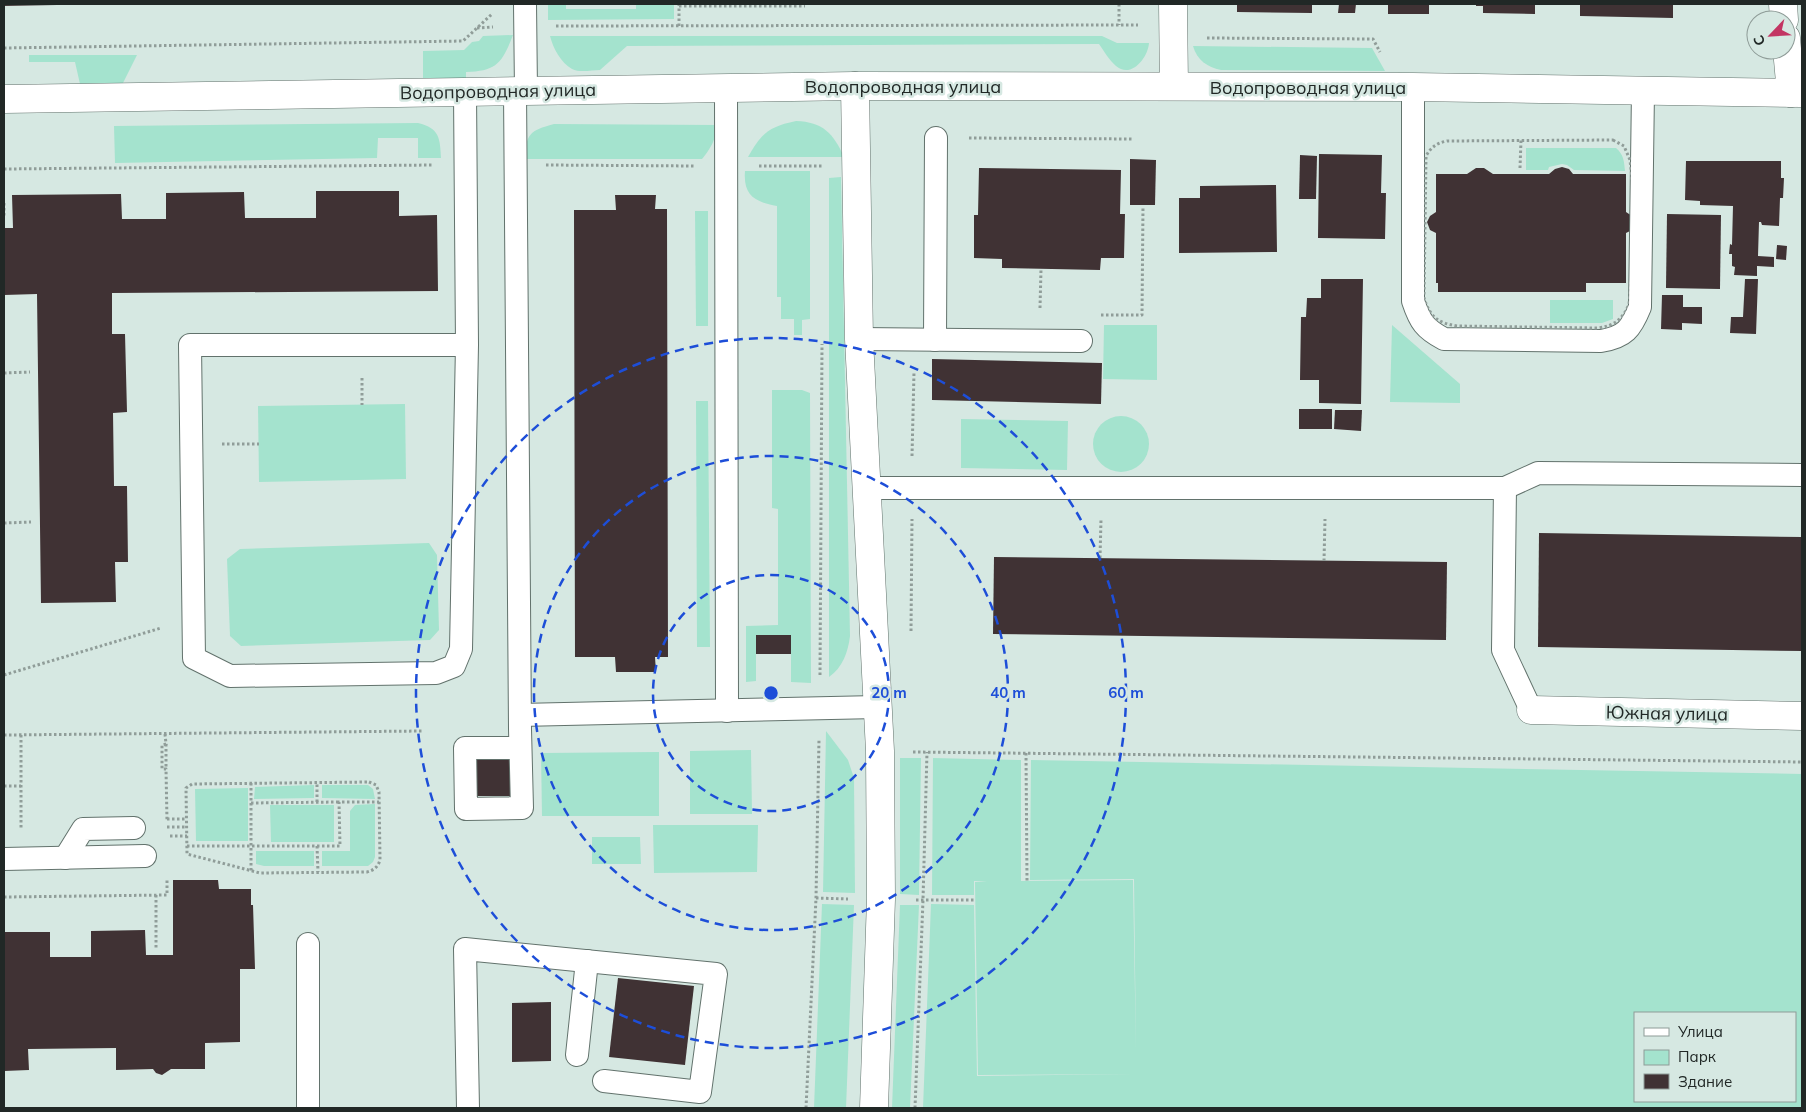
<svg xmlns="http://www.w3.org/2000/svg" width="1806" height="1112" viewBox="0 0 1806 1112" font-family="Mulish,sans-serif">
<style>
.green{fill:#a4e3ce;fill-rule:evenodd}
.building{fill:#403234}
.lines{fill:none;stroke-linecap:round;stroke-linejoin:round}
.lane-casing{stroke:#62726c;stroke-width:24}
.street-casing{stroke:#62726c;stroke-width:29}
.path{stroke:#909d99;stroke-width:3;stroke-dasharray:2.5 2.5;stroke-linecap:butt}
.lane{stroke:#fff;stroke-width:22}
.street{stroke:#fff;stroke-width:28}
.ring{fill:none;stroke:#1d4ed8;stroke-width:2.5;stroke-dasharray:9 6}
.labels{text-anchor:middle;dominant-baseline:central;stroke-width:5;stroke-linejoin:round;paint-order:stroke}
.street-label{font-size:18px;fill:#212826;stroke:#d6e8e2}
.centre{fill:#1d4ed8;stroke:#d6e8e2;stroke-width:2.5}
.ring-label{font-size:15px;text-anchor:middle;font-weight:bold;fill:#1d4ed8;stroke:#d6e8e2;stroke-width:5;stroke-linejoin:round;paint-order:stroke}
</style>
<rect width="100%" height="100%" fill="#d6e8e2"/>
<g class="green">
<polygon points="548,4 566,4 566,9 636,9 636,4 674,4 674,19 548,20"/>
<path d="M 513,35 C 502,63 497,71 466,72 L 466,78 L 423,78 L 423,51 L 464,50 L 472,42 L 479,41 L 483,36 Z"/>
<path d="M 550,36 L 1102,36 L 1117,43 L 1149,43 C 1148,58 1131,79 1116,66 C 1109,60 1104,51 1099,44 L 627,46 L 600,70 C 592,70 580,73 572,69 C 561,63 553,48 550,36 Z"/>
<path d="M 1193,46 L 1372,48 L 1385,71 L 1221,70 C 1207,67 1197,60 1193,46 Z"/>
<polygon points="29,55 137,55 122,85 80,84 75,62 29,62"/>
<path d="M 796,121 C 823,122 833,133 844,157 L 748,157 C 762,133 768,127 796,121 Z"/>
<path d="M 418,123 C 440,128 440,139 441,158 L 418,158 L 418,138 L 378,138 L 377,158 L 115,163 L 114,126 Z"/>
<path d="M 554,124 L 717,125 C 716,139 711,148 702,159 L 524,159 C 527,133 529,131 554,124 Z"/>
<path d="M 1526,148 L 1616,148 C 1624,155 1624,161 1625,171 L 1574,170 L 1567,165 L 1562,164 L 1549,167 L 1548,170 L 1526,170 Z"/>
<path d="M 745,171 L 810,171 L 810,319 L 802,320 L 802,335 L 794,335 L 794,319 L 781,319 L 781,297 L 777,297 L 777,206 C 755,202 743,196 745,171 Z"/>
<path d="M 841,177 L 850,636 C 848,652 843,667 829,677 L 829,178 Z"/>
<polygon points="695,211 708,211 708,326 696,326"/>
<polygon points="1550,300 1613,300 1613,319 1602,323 1550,323"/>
<polygon points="1104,325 1157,325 1157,380 1103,379"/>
<polygon points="1392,325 1460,384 1460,403 1390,402"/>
<polygon points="772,390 802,390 810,393 811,683 791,682 791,635 756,635 756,681 746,682 746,626 778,625 778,509 772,508"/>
<polygon points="696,401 708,401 710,647 697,647"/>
<polygon points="405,404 406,479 259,482 258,406"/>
<circle cx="1121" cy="444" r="28"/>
<polygon points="961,419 1068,421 1067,470 961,468"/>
<polygon points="429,543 437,555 439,630 430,640 241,646 230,636 227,559 240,549"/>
<polygon points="826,731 848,760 854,778 855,893 823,892"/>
<polygon points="751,750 752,814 690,814 690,751"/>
<polygon points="659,752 659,816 542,816 541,753"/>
<polygon points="900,758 921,758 919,895 900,894"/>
<path d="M 933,758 L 1021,760 L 1021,881 L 1133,880 L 1136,1052 L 1134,879 L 1030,880 L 1031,760 L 1802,774 L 1802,1108 L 923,1108 L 931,904 L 974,905 L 977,1076 L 1136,1074 L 978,1075 L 975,882 L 987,881 L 974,881 L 974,895 L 932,895 ZM 1635,1013 L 1795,1013 L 1795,1101 L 1635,1101 Z"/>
<polygon points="314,785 314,798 254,799 255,787"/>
<polygon points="322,785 368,785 373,789 375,799 322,798"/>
<polygon points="248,788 248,841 196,841 195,789"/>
<polygon points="375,804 375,857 373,862 368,866 322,866 322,851 350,851 350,811 355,805"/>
<polygon points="270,805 334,805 334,842 271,842"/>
<polygon points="653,825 758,825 757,872 654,873"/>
<polygon points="592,837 640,837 641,864 592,864"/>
<polygon points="256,851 314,851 314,866 264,866 256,864"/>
<polygon points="822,904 854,905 846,1108 814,1108"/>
<polygon points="900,905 919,905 910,1108 892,1108"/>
</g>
<g class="building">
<polygon points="4,4 57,4 57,5 4,6"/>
<polygon points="1237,4 1312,4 1312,13 1237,12"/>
<polygon points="1339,4 1356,4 1355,13 1338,13"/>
<rect x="1388" y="4" width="41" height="10"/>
<polygon points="1476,4 1535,4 1535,14 1483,13 1483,6 1476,6"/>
<polygon points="1580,4 1673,4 1673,18 1580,16"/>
<polygon points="1319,154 1382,155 1381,193 1386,193 1385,239 1318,238"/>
<polygon points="1300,155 1317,156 1316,199 1299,199"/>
<polygon points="1130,159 1156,160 1155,205 1130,205"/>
<polygon points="1686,161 1781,161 1781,178 1784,178 1783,198 1780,198 1779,226 1762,225 1761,222 1759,222 1758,256 1774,257 1774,267 1757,266 1757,276 1734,275 1735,267 1732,266 1732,254 1729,254 1730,244 1732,245 1733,206 1700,205 1700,201 1685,200"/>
<polygon points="1562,167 1569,169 1573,174 1626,174 1626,212 1632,216 1632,230 1626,233 1626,283 1586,283 1586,292 1438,292 1438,283 1436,283 1436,233 1430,230 1427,222 1430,216 1436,212 1436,174 1467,174 1476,168 1484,168 1493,174 1549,174 1555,169"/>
<polygon points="979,168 1121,170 1120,214 1125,214 1124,258 1101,258 1100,270 1002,268 1002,259 974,258 974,215 978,215"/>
<polygon points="1276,185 1277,252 1179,253 1179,198 1200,198 1200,186"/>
<polygon points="316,191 399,191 399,216 437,215 438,291 112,293 112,334 125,334 127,412 113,413 114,486 127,486 128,562 115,562 116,602 41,603 37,294 4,295 4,228 13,228 12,195 121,194 122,219 166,219 166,193 244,192 245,218 316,218"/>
<polygon points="615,195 656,195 655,209 667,209 668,657 655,657 656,672 616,672 615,657 575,657 574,210 616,210"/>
<polygon points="1667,214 1721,215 1720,289 1666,288"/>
<polygon points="1777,245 1787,246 1786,260 1776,259"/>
<polygon points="1321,279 1363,279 1361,404 1319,403 1319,380 1300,380 1301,317 1306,317 1307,298 1321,298"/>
<polygon points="1745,279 1758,279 1756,334 1730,333 1731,317 1743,317"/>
<polygon points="1662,295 1683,295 1683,307 1702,307 1702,324 1682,323 1682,330 1661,329"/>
<polygon points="932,359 1102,363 1101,404 932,400"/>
<rect x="1299" y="409" width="33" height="20"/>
<polygon points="1335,410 1362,410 1361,431 1334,429"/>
<polygon points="1539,533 1802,537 1802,651 1538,647"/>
<polygon points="994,557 1447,562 1446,640 993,634"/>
<rect x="756" y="635" width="35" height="19"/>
<rect x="477" y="756" width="34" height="40"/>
<polygon points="173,880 218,880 219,889 251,889 251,905 253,905 255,969 240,969 240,1042 205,1043 205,1069 171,1069 162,1075 156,1073 153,1069 116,1070 116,1048 28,1049 29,1070 4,1071 4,932 50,932 50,957 91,957 91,931 145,930 146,955 173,955"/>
<polygon points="618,978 694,986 685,1065 609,1057"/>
<polygon points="551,1002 551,1061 512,1062 512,1003"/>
</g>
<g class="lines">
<defs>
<g id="lane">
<polyline points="525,4 526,91"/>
<polyline points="726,87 727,711"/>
<path d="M 1413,87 L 1413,301 C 1420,322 1425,329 1444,339 L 1601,341 C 1625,337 1631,329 1640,307 L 1643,91"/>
<polyline points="515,91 520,729 522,808 466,809 465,748 520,748"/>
<polyline points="465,92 467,345 190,345 194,658 230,676 436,673 454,666 461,649 467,345"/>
<polyline points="859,339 1081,341"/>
<polyline points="935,340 936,138"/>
<polyline points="867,488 1505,488 1538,473 1802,475"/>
<polyline points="1505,488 1503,650 1531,710"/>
<polyline points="520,715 877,707"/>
<polyline points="65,858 83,829 134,828"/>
<polyline points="4,859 145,856"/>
<polyline points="308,944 308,1108"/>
<polyline points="577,1055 587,961"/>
<polyline points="468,1108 465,949 716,974 700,1092 604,1081"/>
</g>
<g id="street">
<polyline points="1173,4 1174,86"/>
<polyline points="1783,4 1784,20"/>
<polyline points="1786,38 1791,93"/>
<polyline points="855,86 859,339 880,751 881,899 874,1108"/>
<polyline points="4,99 855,86 1413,87 1802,93"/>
<polyline points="1531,710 1802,716"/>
</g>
</defs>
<use href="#lane" class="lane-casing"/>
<use href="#street" class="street-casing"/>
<g class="path">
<polyline points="1119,4 1119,25"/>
<polyline points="679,6 805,6"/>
<polyline points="556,26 1138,25"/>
<polyline points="679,26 679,4"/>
<polyline points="477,28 493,27"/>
<polyline points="1207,38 1373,39 1380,52"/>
<polyline points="4,48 463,41 492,14"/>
<polyline points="969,138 1134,139"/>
<path d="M 1613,140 L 1624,146 L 1630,160 L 1637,223 L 1629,304 C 1623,319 1614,326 1598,328 L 1457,326 C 1438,323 1430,317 1424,298 L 1426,156 C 1431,147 1437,143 1447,141 Z"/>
<polyline points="546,165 695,166"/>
<polyline points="759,166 822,166"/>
<polyline points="1520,168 1521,140"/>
<polyline points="4,169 433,165"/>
<polyline points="4,203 4,218"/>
<polyline points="1040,308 1041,269"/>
<polyline points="1101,315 1142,315 1143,206"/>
<polyline points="4,373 30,372"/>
<polyline points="362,378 362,405"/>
<polyline points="222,444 259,444"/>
<polyline points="912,456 914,372"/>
<polyline points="4,523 31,522"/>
<polyline points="1100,558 1101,519"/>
<polyline points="1324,561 1325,519"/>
<polyline points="911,631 912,519"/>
<polyline points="4,675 161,628"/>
<polyline points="820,675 822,344"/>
<polyline points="165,734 166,744 162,745 162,769 166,769 167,821"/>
<polyline points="4,735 423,731"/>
<polyline points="21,735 21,828"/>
<polyline points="166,744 166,769"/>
<polyline points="913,752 1802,762"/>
<polyline points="1026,753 1027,881"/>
<path d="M 369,782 L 376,785 L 379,792 L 380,860 C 378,867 374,870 367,872 L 260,873 L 187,854 L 186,788 L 192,784 Z"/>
<polyline points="251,783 251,871"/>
<polyline points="4,786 21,786"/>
<polyline points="317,802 317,782"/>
<polyline points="251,803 339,802"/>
<polyline points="167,819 187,819"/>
<polyline points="167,827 187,827"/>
<polyline points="170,836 187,836"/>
<polyline points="187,846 340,846 339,802 379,802"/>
<polyline points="317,846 318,872"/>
<polyline points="156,895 156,949"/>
<polyline points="4,897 167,895 167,879"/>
<polyline points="816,898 848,899"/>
<polyline points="916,900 975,900"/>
<polyline points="806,1108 816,898 819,739"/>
<polyline points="915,1108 923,900 927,752"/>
</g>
<use href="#lane" class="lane"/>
<use href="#street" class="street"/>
</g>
<g class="ring">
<circle cx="771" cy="693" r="118"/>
<circle cx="771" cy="693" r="237"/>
<circle cx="771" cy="693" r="355"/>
</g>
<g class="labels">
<g class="street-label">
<text x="903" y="86">Водопроводная улица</text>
<text x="1308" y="87">Водопроводная улица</text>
<text transform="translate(498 91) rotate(-1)">Водопроводная улица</text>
<text transform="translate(1667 713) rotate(1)">Южная улица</text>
</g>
</g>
<circle cx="771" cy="693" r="8" class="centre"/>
<g class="ring-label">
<text x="889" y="698">20 m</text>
<text x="1008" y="698">40 m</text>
<text x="1126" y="698">60 m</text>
</g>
<rect width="1806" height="1112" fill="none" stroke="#212826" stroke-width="10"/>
<rect x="1634" y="1012" width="162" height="90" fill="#d6e8e2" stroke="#8e9b97"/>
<rect x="1644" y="1028" width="25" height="8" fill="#ffffff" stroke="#8e9b97"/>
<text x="1678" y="1037" font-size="15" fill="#212826">Улица</text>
<rect x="1644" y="1050" width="25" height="15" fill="#a4e3ce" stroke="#8e9b97"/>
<text x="1678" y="1062" font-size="15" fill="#212826">Парк</text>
<rect x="1644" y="1074" width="25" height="15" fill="#403234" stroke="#8e9b97"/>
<text x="1678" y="1087" font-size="15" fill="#212826">Здание</text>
<g transform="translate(1771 35) rotate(245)"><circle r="24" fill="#d6e8e2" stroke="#8e9b97"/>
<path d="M0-4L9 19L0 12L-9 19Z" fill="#c33563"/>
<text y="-8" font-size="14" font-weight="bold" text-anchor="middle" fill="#212826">С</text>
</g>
</svg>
